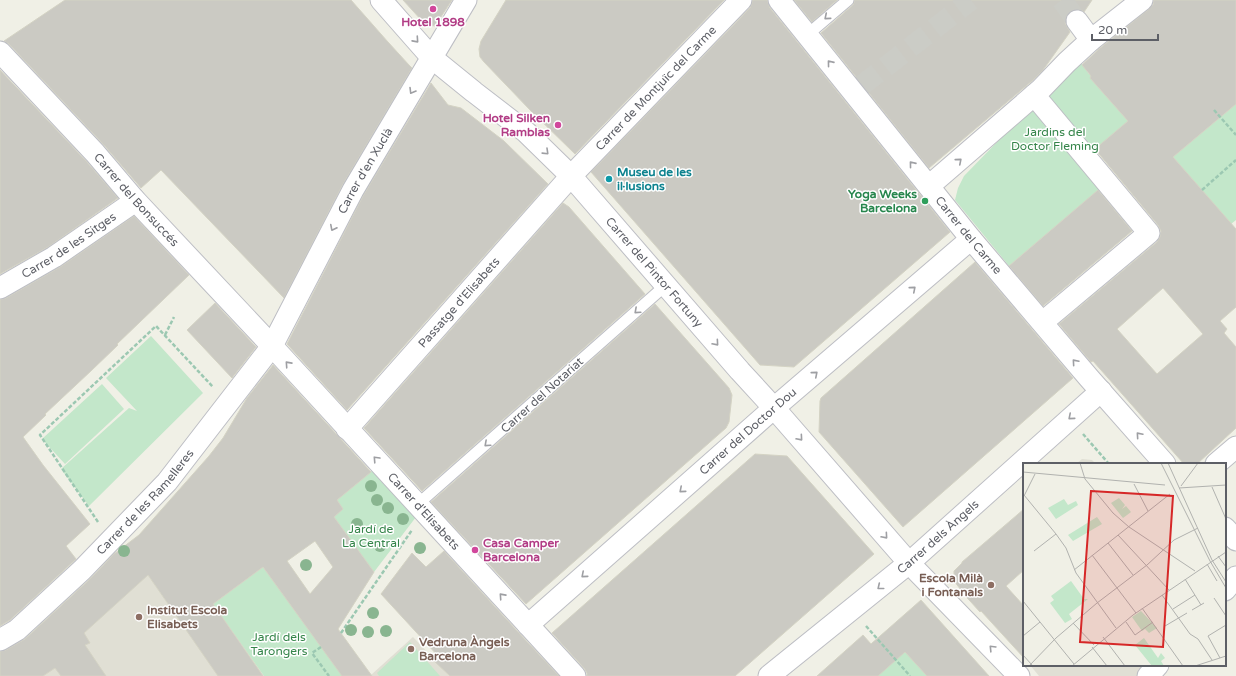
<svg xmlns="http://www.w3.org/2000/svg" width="1236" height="676" viewBox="0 0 1236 676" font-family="'Varela Round',sans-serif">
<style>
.education{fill:#e0dfd4}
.green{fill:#c3e7ca}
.building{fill:#cbcac3;stroke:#d4d3c4;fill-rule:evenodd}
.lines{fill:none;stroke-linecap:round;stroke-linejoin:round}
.street-tunnel{stroke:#cbccc6;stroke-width:21;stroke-dasharray:21 10;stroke-linecap:butt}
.lane-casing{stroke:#bdbec4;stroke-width:13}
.street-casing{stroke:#bdbec4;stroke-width:23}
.path{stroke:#9cc8b2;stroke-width:2.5;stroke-dasharray:4 2;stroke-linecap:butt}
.lane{stroke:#fff;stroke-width:11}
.street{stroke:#fff;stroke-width:21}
.tree{fill:#89b590}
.oneway{stroke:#9e9fa3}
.hotel-dot{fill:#d1479c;stroke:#fff;stroke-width:1.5}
.culture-dot{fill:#0f9aa8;stroke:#fff;stroke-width:1.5}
.leisure-dot{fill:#2e9e5b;stroke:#fff;stroke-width:1.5}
.education-dot{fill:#8d6e63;stroke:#fff;stroke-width:1.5}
.labels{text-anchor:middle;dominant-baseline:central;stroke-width:3;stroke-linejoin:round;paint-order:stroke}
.hotel-label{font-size:12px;font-weight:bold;fill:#b23c85;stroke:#fff}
.street-label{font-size:12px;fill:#5d5f66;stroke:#fff}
.park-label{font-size:12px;fill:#35854a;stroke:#fff}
.culture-label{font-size:12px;font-weight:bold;fill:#0d838f;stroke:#fff;text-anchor:start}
.leisure-label{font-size:12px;font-weight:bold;fill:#27864d;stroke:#fff;text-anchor:end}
.education-label{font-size:12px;font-weight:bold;fill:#785e54;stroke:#fff;text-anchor:start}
.inset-road{fill:none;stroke:#b1b2af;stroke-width:1}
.view{fill:#d62828;fill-opacity:0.15;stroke:#d62828;stroke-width:2}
.inset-edge{fill:none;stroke:#5d5f66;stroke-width:2}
</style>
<rect width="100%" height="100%" fill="#f0f0e6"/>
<g class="education">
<polygon points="1082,459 1092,460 1096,464 1076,464"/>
<polygon points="148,575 183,626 215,604 264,676 0,676 0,662"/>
<polygon points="413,637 450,676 372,676 371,675"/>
<polygon points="1030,665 1149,665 1140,676 1039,676"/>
</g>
<g class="green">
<polygon points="1078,59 1089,74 1092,76 1090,78 1128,121 1093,151 1101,188 1009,266 955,200 958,188 964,176"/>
<polygon points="1236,104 1236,220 1231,224 1173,157"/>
<polygon points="151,336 203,393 89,506 61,469 129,408 137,411 106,378"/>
<polygon points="102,384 124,409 65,464 42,439"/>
<polygon points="372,471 416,517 374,572 334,517 343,509 337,500"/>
<polygon points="263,567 343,676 264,676 213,604"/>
<polygon points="886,631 927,676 878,676 871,644"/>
<polygon points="410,642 440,676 379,676 377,673"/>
</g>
<g class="building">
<polygon points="65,0 351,0 388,42 409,65 412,68 343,184 284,298 161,170 141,188 104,145 9,44 4,41"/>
<polygon points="403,0 452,0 435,26 428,25 423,22"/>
<polygon points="506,0 724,0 575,154 530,110 484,62 480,57 479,49 481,41"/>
<polygon points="753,0 767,0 770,8 950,232 794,367 760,365 591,172 750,8 752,3"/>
<polygon points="794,0 837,0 812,22"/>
<polygon points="855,0 1092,0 1084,12 1081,10 1075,9 1070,11 1066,16 1065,23 1070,32 1043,70 1032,81 929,168 821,33 853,5"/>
<path d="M 1154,0 L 1236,0 L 1236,104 L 1173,157 L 1236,229 L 1236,307 L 1220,321 L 1227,329 L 1224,333 L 1236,347 L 1236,428 L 1197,464 L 1184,464 L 1093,361 L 1091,362 L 1059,324 L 1157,242 L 1160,237 L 1161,231 L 1158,225 L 1095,149 L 1128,121 L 1090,78 L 1091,76 L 1082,65 L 1099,49 L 1149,9 L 1153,5 ZM 1163,288 L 1203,334 L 1157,374 L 1117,329 Z"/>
<polygon points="0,70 86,161 118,198 48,247 0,274"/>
<polygon points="431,83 448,105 461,108 504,141 548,184 347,410 287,344 363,196"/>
<polygon points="1098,190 1132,231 1043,306 1009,266"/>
<polygon points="563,203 569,207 645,294 422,491 364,428"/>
<polygon points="134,216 189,275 117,344 118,345 92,370 45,414 46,415 23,437 43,465 90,524 66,546 76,559 10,620 0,626 0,300 6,298 60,267"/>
<polygon points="975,262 1073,378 903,527 819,432 820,401 821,398"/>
<polygon points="215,303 256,347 232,378 187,330"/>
<polygon points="655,304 729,388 732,395 729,422 726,428 526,604 431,502"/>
<path d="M 273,365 L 371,472 L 337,500 L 343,509 L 334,517 L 374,572 L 338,629 L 372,676 L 342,676 L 263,567 L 213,604 L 263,676 L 218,676 L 148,575 L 84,633 L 90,643 L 85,645 L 106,676 L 61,676 L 55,668 L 43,676 L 0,676 L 0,652 L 6,650 L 25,639 L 90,579 L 114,554 L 139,535 L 209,456 L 223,438 L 247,398 ZM 315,541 L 333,567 L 310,594 L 287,561 Z"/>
<polygon points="755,454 787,456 874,554 735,676 587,676 587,673 584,668 552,633"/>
<polygon points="1024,509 1024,570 1006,586 1024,606 1024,658 981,611 980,612 960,590 961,590 954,581 954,571 962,563 962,562"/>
<polygon points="444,551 519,633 559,676 450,676 434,661 439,657 381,594 412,553 426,567"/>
<polygon points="921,600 989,676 927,676 905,652 878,676 817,676 863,635 871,644"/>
</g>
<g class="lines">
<g class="street-tunnel">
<polyline points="1062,0 1077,21"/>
<polyline points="861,86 971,0"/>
</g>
<defs>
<g id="lane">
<polyline points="807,35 848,0"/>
<polyline points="418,504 666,285"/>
</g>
<g id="street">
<path id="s1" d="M 381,0 L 432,58 L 474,92 L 526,132 L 571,176 L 740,371 L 774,408 L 909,563 L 1019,676"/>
<path id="s2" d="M 779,0 L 971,239 L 1089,378 L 1165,464"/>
<polyline points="1077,21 1091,40"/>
<path id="s3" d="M 0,52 L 95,153 L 134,199 L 272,346 L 575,676"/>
<polyline points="1034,95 1149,233 1050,316"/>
<polyline points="929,186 1040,90 1067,62 1091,40 1142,0"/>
<path id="s4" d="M 0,288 L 54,257 L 128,206 L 134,199"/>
<path id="s5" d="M 347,429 L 571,176 L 741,0"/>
<polyline points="1216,464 1236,447"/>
<polyline points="1225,528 1236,540"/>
<polyline points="1225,590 1236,577"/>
<path id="s6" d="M 528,625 L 774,408 L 971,239"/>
<path id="s7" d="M 0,640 L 17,630 L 82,570 L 167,482 L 272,346 L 353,190 L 466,0"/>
<path id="s8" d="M 769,676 L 909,563 L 1101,391"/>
<polyline points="1148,676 1158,665"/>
</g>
</defs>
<use href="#lane" class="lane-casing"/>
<use href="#street" class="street-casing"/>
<g class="path">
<polyline points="1214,110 1236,135"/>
<polyline points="1202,190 1236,160"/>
<polyline points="165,335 174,317"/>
<polyline points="1083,434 1109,464"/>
<polyline points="98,522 40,435 156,326 213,387"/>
<polyline points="866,626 910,676"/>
<polyline points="341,633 412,530"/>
<polyline points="321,647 312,653 329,676"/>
</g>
<use href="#lane" class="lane"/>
<use href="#street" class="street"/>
</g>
<g class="tree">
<circle cx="371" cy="486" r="6"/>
<circle cx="377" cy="500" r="6"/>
<circle cx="388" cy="508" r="6"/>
<circle cx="403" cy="519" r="6"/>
<circle cx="357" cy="524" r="6"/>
<circle cx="380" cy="546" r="6"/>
<circle cx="420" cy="548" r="6"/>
<circle cx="124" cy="551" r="6"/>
<circle cx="306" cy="565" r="6"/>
<circle cx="373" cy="613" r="6"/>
<circle cx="351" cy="630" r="6"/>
<circle cx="386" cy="631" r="6"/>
<circle cx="368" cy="632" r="6"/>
</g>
<defs><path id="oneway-chevron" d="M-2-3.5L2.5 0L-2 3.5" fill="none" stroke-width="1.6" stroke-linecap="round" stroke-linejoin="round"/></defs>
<g class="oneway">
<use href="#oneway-chevron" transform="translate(827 17) rotate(140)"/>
<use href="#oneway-chevron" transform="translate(416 40) rotate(48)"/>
<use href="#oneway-chevron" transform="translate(830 63) rotate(-129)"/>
<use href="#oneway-chevron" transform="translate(412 91) rotate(121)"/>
<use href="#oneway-chevron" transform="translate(546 152) rotate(44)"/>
<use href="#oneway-chevron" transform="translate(959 161) rotate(-41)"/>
<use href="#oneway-chevron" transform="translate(912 164) rotate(-129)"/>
<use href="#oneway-chevron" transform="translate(333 228) rotate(117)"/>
<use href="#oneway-chevron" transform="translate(913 289) rotate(-41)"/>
<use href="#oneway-chevron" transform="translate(637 311) rotate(138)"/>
<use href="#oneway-chevron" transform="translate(716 343) rotate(49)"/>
<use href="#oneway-chevron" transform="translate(1075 362) rotate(-131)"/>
<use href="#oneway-chevron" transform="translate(288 364) rotate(-132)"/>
<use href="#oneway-chevron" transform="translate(815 374) rotate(-41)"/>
<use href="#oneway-chevron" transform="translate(1071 417) rotate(139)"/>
<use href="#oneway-chevron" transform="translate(1139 435) rotate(-131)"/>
<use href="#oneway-chevron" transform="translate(800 438) rotate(49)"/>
<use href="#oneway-chevron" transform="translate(487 444) rotate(138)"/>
<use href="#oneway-chevron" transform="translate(376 459) rotate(-133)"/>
<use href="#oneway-chevron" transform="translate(682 490) rotate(139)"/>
<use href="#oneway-chevron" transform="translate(885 536) rotate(49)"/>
<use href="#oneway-chevron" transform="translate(584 575) rotate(139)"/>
<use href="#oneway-chevron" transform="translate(880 587) rotate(141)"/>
<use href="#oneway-chevron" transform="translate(502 596) rotate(-132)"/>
<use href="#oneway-chevron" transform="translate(992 648) rotate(-134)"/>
</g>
<g class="hotel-dot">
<circle cx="433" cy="9" r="4"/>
<circle cx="558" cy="125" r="4"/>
<circle cx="475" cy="550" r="4"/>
</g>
<circle class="culture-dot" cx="609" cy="179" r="4"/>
<circle class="leisure-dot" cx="925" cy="201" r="4"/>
<g class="education-dot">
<circle cx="991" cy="585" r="4"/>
<circle cx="139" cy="617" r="4"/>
<circle cx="411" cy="649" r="4"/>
</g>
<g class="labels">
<g class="hotel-label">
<text x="433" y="22">Hotel 1898</text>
<text x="550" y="118" text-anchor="end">Hotel Silken<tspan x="550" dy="14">Ramblas</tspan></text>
<text x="483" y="543" text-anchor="start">Casa Camper<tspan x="483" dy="14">Barcelona</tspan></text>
</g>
<g class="street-label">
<text stroke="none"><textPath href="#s5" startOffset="460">Carrer de Montjuïc del Carme</textPath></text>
<text stroke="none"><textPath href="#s7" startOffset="601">Carrer d'en Xuclà</textPath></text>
<text stroke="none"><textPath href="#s3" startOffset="201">Carrer del Bonsuccés</textPath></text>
<text stroke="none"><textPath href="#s2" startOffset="302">Carrer del Carme</textPath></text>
<text stroke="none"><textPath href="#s4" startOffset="81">Carrer de les Sitges</textPath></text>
<text stroke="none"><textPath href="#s1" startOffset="387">Carrer del Pintor Fortuny</textPath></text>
<text stroke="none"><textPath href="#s5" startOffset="169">Passatge d'Elisabets</textPath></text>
<text transform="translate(542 395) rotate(-42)">Carrer del Notariat</text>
<text stroke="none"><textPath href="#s6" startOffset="293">Carrer del Doctor Dou</textPath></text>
<text stroke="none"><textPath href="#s7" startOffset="201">Carrer de les Ramelleres</textPath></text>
<text stroke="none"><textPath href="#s3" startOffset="625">Carrer d'Elisabets</textPath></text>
<text stroke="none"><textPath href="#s8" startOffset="219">Carrer dels Àngels</textPath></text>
</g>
<g class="park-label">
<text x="1055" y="132">Jardins del<tspan x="1055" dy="14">Doctor Fleming</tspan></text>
<text x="371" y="529">Jardí de<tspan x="371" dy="14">La Central</tspan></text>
<text x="279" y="637">Jardí dels<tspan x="279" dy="14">Tarongers</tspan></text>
</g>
<g class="culture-label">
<text x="617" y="172">Museu de les<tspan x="617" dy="14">il·lusions</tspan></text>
</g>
<g class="leisure-label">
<text x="917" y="194">Yoga Weeks<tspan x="917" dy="14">Barcelona</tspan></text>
</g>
<g class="education-label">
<text x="983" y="578" text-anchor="end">Escola Milà<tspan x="983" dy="14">i Fontanals</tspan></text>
<text x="147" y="610">Institut Escola<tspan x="147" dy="14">Elisabets</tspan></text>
<text x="419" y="642">Vedruna Àngels<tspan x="419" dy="14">Barcelona</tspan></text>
</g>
</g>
<g transform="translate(1023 463)">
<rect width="203" height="203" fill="#f0f0e6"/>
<path d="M 96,35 L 102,42 L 99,46 L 103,43 L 108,49 L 100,55 L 88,40 ZM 41,36 L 45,42 L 53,38 L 55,42 L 33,56 L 25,45 ZM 74,54 L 79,61 L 50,78 L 45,72 ZM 48,118 L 61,136 L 65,136 L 46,151 L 49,156 L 42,160 L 27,140 L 31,137 L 28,133 ZM 118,148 L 134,165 L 126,170 L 122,166 L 119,168 L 109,154 ZM 121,175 L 135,195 L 138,190 L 142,195 L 138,198 L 141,203 L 129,203 L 112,182 Z" fill="#c3e7ca"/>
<path class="inset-road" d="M 57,0 L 62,16 L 90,50 L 106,64 L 172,108M 138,0 L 187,98 L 203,125M 145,0 L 189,97 L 203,119M 0,9 L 142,22M 111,21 L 125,48M 158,23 L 175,0M 189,24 L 203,56M 156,25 L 203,22M 1,32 L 33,71 L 43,85 L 53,110 L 93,165M 1,33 L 12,11M 95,72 L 146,127M 85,80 L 110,112M 11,88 L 33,71M 69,92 L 113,150M 195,93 L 203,104M 184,101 L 194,118M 51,107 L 147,31M 162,116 L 178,142M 139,132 L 167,171 L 175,176 L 189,197M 191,135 L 203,153M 0,138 L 51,201M 119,145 L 160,203M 150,146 L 172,132M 169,147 L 181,140M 103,159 L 112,172 L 130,159M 50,160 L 71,182M 142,163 L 164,150M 0,173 L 17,159M 80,174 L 102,203M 69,184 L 84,203M 0,192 L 9,202M 197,195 L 185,173 L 203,162M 6,203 L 33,175 L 74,140 L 124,102 L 151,77 L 175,65M 49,203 L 110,152 L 203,89M 172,203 L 203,193"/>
<path class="view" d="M 68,28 L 150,33 L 140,184 L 57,179 Z"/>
<rect width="203" height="203" class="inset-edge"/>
</g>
<path d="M1092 34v6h66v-6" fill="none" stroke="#5d5f66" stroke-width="2"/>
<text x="1098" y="34" font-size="12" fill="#5d5f66" stroke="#ffffff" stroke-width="3" paint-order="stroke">20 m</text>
</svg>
